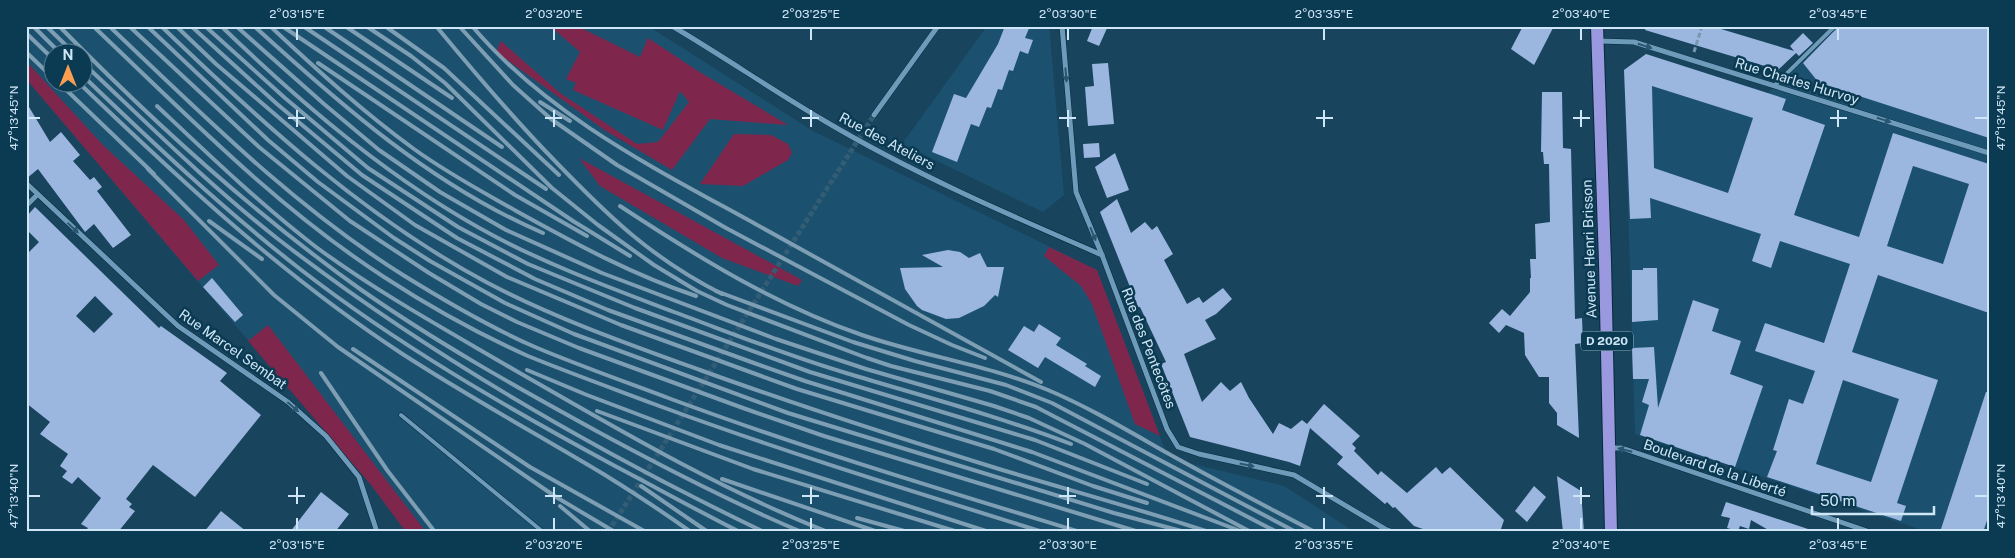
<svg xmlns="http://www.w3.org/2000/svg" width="2015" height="558" viewBox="0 0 2015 558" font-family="'Public Sans',sans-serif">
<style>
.built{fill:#1b516f;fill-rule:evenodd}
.green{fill:#7e264c}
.building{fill:#9cb7df;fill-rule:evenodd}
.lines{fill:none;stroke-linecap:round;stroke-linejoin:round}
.street-tunnel{stroke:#335c75;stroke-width:5;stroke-dasharray:5 2.5;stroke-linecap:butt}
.lane-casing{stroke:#072a3d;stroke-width:5}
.street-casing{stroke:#072a3d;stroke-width:6}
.primary-casing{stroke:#072a3d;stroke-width:14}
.path{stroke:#7697ac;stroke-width:3;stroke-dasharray:5 2.5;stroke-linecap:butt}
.lane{stroke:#6e9bb9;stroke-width:4}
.street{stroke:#6e9bb9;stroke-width:5}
.primary{stroke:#9a99df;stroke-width:12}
.rail{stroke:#7e9eb3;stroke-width:4}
.oneway{fill:#295772}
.ticks{fill:none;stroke:#cfe6f6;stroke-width:2}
.labels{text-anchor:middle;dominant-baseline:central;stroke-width:5;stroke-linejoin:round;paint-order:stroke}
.shield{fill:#0b3a53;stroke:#94b2c5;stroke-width:1}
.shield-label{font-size:12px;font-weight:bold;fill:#cfe6f6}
.street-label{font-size:14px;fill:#cfe6f6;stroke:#0b3a53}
.neatline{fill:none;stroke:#cfe6f6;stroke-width:2}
.ticks-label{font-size:12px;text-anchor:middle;fill:#cfe6f6}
</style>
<rect width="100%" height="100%" fill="#18445e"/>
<g class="built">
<path d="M 26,26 L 648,26 L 813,131 L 1097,270 L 1168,458 L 1284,486 L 1355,532 L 406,532 L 371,485 L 26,79 ZM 52,52 L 82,52 L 82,82 L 52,82 Z"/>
<polygon points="987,26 1049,26 1064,195 1043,212 902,144"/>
<polygon points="1837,26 1989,26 1989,532 1928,532 1635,434 1624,70 1646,54 1768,93"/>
</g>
<g class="green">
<polygon points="550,26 577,26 640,57 648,38 698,71 788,125 710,119 672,170 606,131 496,52 501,41 560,93 637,144 658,142 689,102 680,91 663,130 573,90 576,83 566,79 580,52"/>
<polygon points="26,61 103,145 184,220 219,265 198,281 26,79"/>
<polygon points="734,134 771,135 788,144 792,153 788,160 743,186 700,184"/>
<polygon points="579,158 802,280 798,286 722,258 600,186"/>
<polygon points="1049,247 1097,270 1160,436 1135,424 1092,304 1081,286 1044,256"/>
<polygon points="268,325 426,532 406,532 371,485 248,341"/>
</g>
<g class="building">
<polygon points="1005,26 1030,26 1025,38 1033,40 1028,54 1020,51 1013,71 1009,70 1002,90 998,89 991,108 987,107 979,127 971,124 957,162 932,152 954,94 966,98 998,44"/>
<polygon points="1093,26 1108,26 1099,46 1087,41"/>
<polygon points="1523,26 1554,26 1534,65 1511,49"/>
<polygon points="1646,26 1711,26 1794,51 1790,46 1803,33 1813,43 1799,56 1796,53 1778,70 1645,30"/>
<polygon points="1839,26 1989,26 1989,138 1819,83 1803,63"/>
<path d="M 1646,54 L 1786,99 L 1782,110 L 1825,125 L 1794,215 L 1859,237 L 1893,133 L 1989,164 L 1989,313 L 1878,275 L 1852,352 L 1938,380 L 1897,503 L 1906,506 L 1901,521 L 1767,477 L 1777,451 L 1773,450 L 1789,399 L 1803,404 L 1815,371 L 1755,351 L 1765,323 L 1824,343 L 1850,264 L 1780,241 L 1771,268 L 1752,261 L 1761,234 L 1650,198 L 1651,218 L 1630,219 L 1624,70 ZM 1652,86 L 1753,118 L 1728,193 L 1654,168 ZM 1913,166 L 1969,184 L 1943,264 L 1887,246 ZM 1843,380 L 1899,399 L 1871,482 L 1816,464 Z"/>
<polygon points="1108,63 1114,124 1088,126 1085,87 1094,86 1092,64"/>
<polygon points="1542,92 1562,92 1563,148 1571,149 1575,319 1582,318 1583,343 1575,344 1579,438 1557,425 1557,413 1549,403 1549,377 1539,377 1525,355 1524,333 1506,325 1499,333 1489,323 1502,309 1510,316 1530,292 1530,278 1531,278 1530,259 1536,259 1535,224 1550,222 1549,164 1544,164 1543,152 1541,152"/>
<polygon points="26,102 50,142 61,132 80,155 73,161 90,180 94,177 102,187 97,191 131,235 113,248 94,224 85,232 38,169 26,179"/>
<polygon points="1099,143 1100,157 1084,158 1083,144"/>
<polygon points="1115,153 1129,190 1107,198 1095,167"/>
<polygon points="1117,199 1131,233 1145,222 1152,230 1157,226 1173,254 1164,260 1187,304 1199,297 1203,303 1223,288 1232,299 1216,314 1205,320 1216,339 1184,354 1202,402 1221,382 1230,391 1241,382 1249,398 1273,434 1279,423 1291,429 1302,420 1307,424 1324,404 1360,436 1352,444 1356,448 1354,451 1378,475 1381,471 1407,493 1436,467 1442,474 1450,467 1504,520 1500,532 1432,532 1414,526 1395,507 1393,508 1387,502 1385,504 1337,464 1343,457 1310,428 1300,466 1289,462 1190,437 1161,364 1166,362 1140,307 1138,307 1100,212"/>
<path d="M 35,207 L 159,328 L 161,326 L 227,373 L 220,381 L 261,415 L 195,497 L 153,465 L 126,499 L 132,504 L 129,507 L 135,511 L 118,532 L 85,532 L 88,528 L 81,524 L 101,498 L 78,477 L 72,484 L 62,477 L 67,471 L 60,466 L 68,454 L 40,434 L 50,422 L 26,403 L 26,255 L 39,242 L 26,229 L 26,217 ZM 95,296 L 113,314 L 94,333 L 76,316 Z"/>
<polygon points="948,250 960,252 969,258 980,253 987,267 1004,267 998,297 995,295 984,306 959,318 946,319 922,310 917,306 905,289 900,268 943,267 922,255"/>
<polygon points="1643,268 1657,268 1658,320 1632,322 1632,270 1643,270"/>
<polygon points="212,278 243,315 235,322 203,287"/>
<polygon points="1693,300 1719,309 1712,331 1741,341 1730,374 1763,386 1735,467 1640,435 1649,405 1642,402 1649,379 1633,379 1632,348 1654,347 1658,408"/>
<polygon points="1039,324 1061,338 1056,345 1087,364 1085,366 1101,376 1095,387 1045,357 1038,368 1008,350 1024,326 1034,332"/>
<polygon points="1986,392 1989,392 1989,515 1983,532 1940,532"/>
<polygon points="1557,476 1581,491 1584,532 1563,532"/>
<polygon points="1534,486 1546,497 1527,522 1515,511"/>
<polygon points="321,492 349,514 335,532 290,532"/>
<polygon points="1726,502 1808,529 1807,532 1772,532 1751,520 1749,529 1740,526 1738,531 1727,528 1730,518 1721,516"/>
<polygon points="221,511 247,532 204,532"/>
</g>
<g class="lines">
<polyline class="street-tunnel" points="608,532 874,115"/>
<defs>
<g id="lane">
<polyline points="1774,86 1835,26"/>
<polyline points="401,415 543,532"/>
</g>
<g id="street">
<path d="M 672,26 C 723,56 772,90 823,120 C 912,173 1007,214 1102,255"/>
<polyline points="1062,26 1076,192 1102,255 1167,429 1178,447 1199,454 1294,475 1385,529 1393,532"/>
<polyline points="1598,41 1634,42 1989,153"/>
<polyline points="874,115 938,26"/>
<polyline points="26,183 178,326 288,402 326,436 359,477 377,532"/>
<polyline points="26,206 37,195"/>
<polyline points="1610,448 1622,448 1870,532"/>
</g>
<polyline id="primary" points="1597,26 1605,262 1611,532"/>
</defs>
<use href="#lane" class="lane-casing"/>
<use href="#street" class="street-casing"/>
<use href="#primary" class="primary-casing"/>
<polyline class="path" points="1694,52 1702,26"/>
<use href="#lane" class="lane"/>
<use href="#street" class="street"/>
<use href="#primary" class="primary"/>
<g class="rail">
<polyline points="33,26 59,52"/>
<polyline points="46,26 73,52"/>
<path d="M 59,26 C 152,121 252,212 360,289 C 437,343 520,389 602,434 C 667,469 734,504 802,532"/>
<path d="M 93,26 C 186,114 276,207 384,277 C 427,305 481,335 528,356 C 572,374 617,390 662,407 C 787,453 915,492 1043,532"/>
<path d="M 109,26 C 202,114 293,206 403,275 C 445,301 489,327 535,347 C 580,366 626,382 671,399 C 806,449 943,490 1080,532"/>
<polyline points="129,26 259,147 350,221 429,273 481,304 517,322 579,348 743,408 824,436 1139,532"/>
<polyline points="147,26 268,140 318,182 394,238 430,261 505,303 574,334 788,413 1114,513 1185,532"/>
<path d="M 161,26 C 261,122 363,216 486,282 C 554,318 628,344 700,370 C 799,406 899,438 999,469 C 1069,490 1139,509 1209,532"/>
<polyline points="176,26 216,64 347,176 415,225 507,277 621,325 797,389 994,449 1093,486 1147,503"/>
<polyline points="191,26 277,104 362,175 457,238 535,279 608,310 754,363 805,381 1032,452 1243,532"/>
<polyline points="205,26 285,98 368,168 458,227 528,264 635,308 810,372 1035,440 1147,484"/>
<path d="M 221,26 C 304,106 394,183 496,237 C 553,267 614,289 674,312 C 731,333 788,356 846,373 C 922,396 998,416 1071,444"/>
<polyline points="236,26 324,104 379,150 440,192 506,230 602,273 776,339 866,369 994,406 1029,418 1085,444 1251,532"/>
<path d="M 254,26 C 342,106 433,186 543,233"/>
<path d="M 270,26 C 316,69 363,112 414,149 C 447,173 483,192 518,212 C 576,244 633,275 696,296"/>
<polyline points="282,26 573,221 630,256"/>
<polyline points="303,26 546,189"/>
<polyline points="323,26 502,147"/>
<polyline points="345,26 452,98"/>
<polyline points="366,26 411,56 445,83 552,188 598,225 654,265 697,291 727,305 867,358 891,366 990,391 1036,407 1277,532"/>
<polyline points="385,26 444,68 559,175"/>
<path d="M 436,26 C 474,72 512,117 554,160 C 608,216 651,258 722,294"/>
<polyline points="459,26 513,85 551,119 617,165 726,228 909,325 952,345 985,358"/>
<path d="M 472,26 C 549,117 658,170 759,226 C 853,278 947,330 1041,382"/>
<polyline points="26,33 52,58"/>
<polyline points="26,52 52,77"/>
<path d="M 82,62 C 146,122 209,185 278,239 C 428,355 594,450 764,532"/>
<polyline points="318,63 515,195 587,236"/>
<path d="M 82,75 C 153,143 223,209 300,269 C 398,345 506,407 615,466 C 657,488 698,511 740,532"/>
<polyline points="58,82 154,174"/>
<path d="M 78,82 C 180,180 282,275 401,353 C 467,396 537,434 605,475 C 634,493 663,512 691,532"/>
<polyline points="540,102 570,121"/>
<path d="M 157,106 C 208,154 260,204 316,247 C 380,294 450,332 518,372 C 619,430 719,489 828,532"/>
<polyline points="148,169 274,295 338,347 556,497 615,532"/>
<path d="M 620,206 C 696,256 775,305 862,335 C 923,356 988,365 1048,390 C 1093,409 1135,435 1178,459 C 1223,484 1269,508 1315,532"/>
<polyline points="209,221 262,259"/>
<polyline points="716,291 853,342 915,361 1006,385 1052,403 1296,532"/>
<polyline points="353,349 530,467 646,532"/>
<polyline points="527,370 587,395 719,445 989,532"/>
<polyline points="321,373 387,470 435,532"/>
<polyline points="597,411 753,469 958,532"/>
<polyline points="722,479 878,532"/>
<polyline points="641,486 708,532"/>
<polyline points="560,506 591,532"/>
<polyline points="857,518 908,532"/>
</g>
</g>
<defs><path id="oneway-solid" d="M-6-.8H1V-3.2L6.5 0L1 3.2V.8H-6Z" transform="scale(1.25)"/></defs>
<g class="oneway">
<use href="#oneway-solid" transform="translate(1645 46) rotate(17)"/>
<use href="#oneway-solid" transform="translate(1066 75) rotate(85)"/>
<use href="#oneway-solid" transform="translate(1884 120) rotate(17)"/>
<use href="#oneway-solid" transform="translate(73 228) rotate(43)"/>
<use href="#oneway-solid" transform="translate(1093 234) rotate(68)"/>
<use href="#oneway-solid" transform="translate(293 407) rotate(41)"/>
<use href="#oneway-solid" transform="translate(1625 450) rotate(-166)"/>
<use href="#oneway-solid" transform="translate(1247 465) rotate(12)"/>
</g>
<path class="ticks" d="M 297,28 L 297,40M 554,28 L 554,40M 811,28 L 811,40M 1068,28 L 1068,40M 1324,28 L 1324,40M 1581,28 L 1581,40M 1838,28 L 1838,40M 297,110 L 297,127M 554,110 L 554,127M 811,110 L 811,127M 1068,110 L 1068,127M 1324,110 L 1324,127M 1581,110 L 1581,127M 1838,110 L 1838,127M 28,118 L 40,118M 288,118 L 305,118M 545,118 L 562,118M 802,118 L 819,118M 1059,118 L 1076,118M 1316,118 L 1333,118M 1573,118 L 1590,118M 1830,118 L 1847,118M 1975,118 L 1988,118M 297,487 L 297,504M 554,487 L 554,504M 811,487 L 811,504M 1068,487 L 1068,504M 1324,487 L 1324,504M 1581,487 L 1581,504M 28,496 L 40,496M 288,496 L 305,496M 545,496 L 562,496M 802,496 L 819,496M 1059,496 L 1076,496M 1316,496 L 1333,496M 1573,496 L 1590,496M 1975,496 L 1988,496M 297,518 L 297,530M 554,518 L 554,530M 811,518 L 811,530M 1068,518 L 1068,530M 1324,518 L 1324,530M 1581,518 L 1581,530M 1838,518 L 1838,530"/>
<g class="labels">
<rect class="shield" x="1581" y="331.5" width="52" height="19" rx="4"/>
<g class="shield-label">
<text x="1607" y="341">D 2020</text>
</g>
<g class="street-label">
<text transform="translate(1797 81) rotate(17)">Rue Charles Hurvoy</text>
<text transform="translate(887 141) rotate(28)">Rue des Ateliers</text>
<text transform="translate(1589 249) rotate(-92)">Avenue Henri Brisson</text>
<text transform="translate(1149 348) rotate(69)">Rue des Pentecôtes</text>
<text transform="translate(233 349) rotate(35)">Rue Marcel Sembat</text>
<text transform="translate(1715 468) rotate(19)">Boulevard de la Liberté</text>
</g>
</g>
<rect width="2015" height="558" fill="none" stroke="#0b3a53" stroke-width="55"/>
<g transform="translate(68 68)"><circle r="24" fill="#0b3a53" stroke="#597f94"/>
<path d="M0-4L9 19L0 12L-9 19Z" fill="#fb9e51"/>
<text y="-8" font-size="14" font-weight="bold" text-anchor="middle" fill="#cfe6f6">N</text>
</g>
<path d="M1812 506v8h122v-8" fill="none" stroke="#cfe6f6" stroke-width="2.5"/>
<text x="1820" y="506" font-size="15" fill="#cfe6f6" stroke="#0b3a53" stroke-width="4" paint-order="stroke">50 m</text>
<rect x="28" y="28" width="1960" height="502" class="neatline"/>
<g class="ticks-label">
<text x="297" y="18">2°03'15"E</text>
<text x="554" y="18">2°03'20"E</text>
<text x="811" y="18">2°03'25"E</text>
<text x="1068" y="18">2°03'30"E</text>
<text x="1324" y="18">2°03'35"E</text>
<text x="1581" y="18">2°03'40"E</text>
<text x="1838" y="18">2°03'45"E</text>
<text transform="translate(14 118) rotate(-90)" y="4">47°13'45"N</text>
<text transform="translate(2001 118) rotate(-90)" y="4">47°13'45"N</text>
<text transform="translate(14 496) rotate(-90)" y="4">47°13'40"N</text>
<text transform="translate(2001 496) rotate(-90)" y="4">47°13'40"N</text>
<text x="297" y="549">2°03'15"E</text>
<text x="554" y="549">2°03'20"E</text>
<text x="811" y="549">2°03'25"E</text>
<text x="1068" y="549">2°03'30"E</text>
<text x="1324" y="549">2°03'35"E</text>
<text x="1581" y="549">2°03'40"E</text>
<text x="1838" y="549">2°03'45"E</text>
</g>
</svg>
